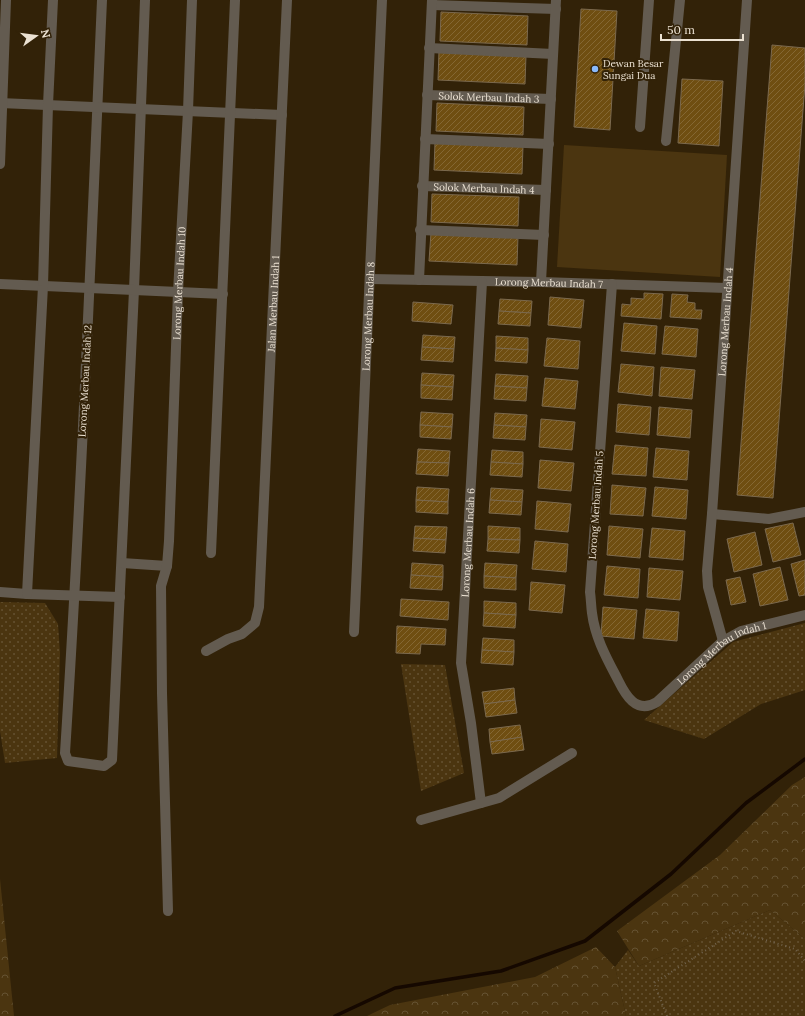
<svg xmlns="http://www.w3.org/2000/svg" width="805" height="1016" viewBox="0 0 805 1016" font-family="Lora,serif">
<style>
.grass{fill:url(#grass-dots)}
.forest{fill:url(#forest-crowns)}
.garden{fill:#4b3510}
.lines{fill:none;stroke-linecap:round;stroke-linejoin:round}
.stream{stroke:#150800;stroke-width:3.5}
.building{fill:url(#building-hatch);stroke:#7b694e}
.path{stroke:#72644e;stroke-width:2;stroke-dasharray:1 3;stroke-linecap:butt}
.minor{stroke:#635b50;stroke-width:10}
.poi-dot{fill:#8abafc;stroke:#322208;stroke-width:1.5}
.labels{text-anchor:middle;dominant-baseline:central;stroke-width:4;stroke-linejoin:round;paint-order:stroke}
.poi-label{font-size:10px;fill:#ebe1d2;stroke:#322208;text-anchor:start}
.street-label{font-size:10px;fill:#ebe1d2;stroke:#322208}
</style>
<defs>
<pattern id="grass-dots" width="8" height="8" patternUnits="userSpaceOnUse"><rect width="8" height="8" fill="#4b3510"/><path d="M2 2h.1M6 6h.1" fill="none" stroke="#655232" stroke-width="1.8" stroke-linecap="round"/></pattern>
<pattern id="forest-crowns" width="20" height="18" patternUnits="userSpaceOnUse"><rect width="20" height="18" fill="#4b3510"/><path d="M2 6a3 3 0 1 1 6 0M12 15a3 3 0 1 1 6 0" fill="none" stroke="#655232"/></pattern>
<pattern id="building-hatch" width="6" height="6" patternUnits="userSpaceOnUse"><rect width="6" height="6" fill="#6f4e11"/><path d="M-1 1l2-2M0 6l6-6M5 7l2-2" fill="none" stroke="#846733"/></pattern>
</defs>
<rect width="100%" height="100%" fill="#322208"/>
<g class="grass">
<polygon points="0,602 45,603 58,624 60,653 57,758 5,763 0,731"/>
<polygon points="805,623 805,690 761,704 704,739 644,720 733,642"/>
<polygon points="401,664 445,665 464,773 421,791"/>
<polygon points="770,910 805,939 805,1016 626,1016 615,967 628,950 639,966"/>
</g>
<g class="forest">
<polygon points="805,777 805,939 770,910 639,966 617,931 720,855 792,785"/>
<polygon points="0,879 14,1016 0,1016"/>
<polygon points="596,947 615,967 626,1016 367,1016 390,1005 535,977"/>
</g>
<polygon class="garden" points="564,145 727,155 720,277 557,267"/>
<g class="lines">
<polyline class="stream" points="335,1016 395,988 501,971 585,941 671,874 746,803 805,759"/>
</g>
<g class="building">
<polygon points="581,9 617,11 610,130 574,127"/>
<polygon points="441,12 528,16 527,45 440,41"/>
<polygon points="772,45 805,48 805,84 773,498 737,495"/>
<polygon points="439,51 526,55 525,84 438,80"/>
<polygon points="682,79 723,81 719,146 678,143"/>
<polygon points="437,103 524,107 523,135 436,131"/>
<polygon points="435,142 523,146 522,174 434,170"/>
<polygon points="432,194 519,197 518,226 431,222"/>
<polygon points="431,233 518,236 517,265 429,261"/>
<polygon points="644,293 663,294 661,319 621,316 622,304 631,305 631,298 644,299"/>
<polygon points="672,294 688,295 687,302 695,303 695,310 702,310 701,319 670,317"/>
<polygon points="550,297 584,300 581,328 548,325"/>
<polygon points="500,299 532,301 531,313 499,311"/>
<polygon points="413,302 453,305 451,324 412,321"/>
<polygon points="499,311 531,313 530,326 498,324"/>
<polygon points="624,323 657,326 655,354 621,351"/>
<polygon points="665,326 698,329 696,357 662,354"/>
<polygon points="423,335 455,337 454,349 422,347"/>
<polygon points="496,336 528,338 528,350 496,348"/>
<polygon points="547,338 580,341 578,369 544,366"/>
<polygon points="422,347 454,349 453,362 421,360"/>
<polygon points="496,348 528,350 527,363 495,361"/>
<polygon points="621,364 654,367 652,396 618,392"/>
<polygon points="661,367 695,370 692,399 659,396"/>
<polygon points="422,373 454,375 453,387 421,385"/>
<polygon points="496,374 528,376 527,388 495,386"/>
<polygon points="545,378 578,381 575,409 542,406"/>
<polygon points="421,385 453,387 452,400 421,398"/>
<polygon points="495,386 527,388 526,401 494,399"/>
<polygon points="618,404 651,407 649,435 616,432"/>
<polygon points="659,407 692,410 690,438 657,435"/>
<polygon points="421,412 453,414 452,427 420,425"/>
<polygon points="495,413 527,415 526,427 494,425"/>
<polygon points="541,419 575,422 572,450 539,447"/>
<polygon points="420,425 452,427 451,439 420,437"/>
<polygon points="494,425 526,427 525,440 493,438"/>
<polygon points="615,445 648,448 646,476 612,474"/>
<polygon points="656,448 689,451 687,480 653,477"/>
<polygon points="418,449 450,451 449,463 417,462"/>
<polygon points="492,450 523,452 523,464 491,462"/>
<polygon points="540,460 574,463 571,491 538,488"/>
<polygon points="417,462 449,463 448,476 416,474"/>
<polygon points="491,462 523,464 522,477 490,475"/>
<polygon points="612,485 646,488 643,516 610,514"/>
<polygon points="417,487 449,489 448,502 416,500"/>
<polygon points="655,487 688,490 686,519 652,516"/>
<polygon points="491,488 523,490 522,502 490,500"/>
<polygon points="416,500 448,502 448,514 416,512"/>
<polygon points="490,500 522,502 521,515 489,513"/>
<polygon points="537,501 571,504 568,532 535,529"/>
<polygon points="793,523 801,555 773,562 765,529"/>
<polygon points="415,526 447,527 446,540 414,538"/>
<polygon points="488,526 520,528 520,540 488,539"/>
<polygon points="609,526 643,529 640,558 607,555"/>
<polygon points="652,528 685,531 683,560 649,557"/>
<polygon points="755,532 762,565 734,572 727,539"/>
<polygon points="414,538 446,540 445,553 413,551"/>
<polygon points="488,539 520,540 519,553 487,551"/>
<polygon points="535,541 568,544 566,572 532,569"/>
<polygon points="805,560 805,595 799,596 791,564"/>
<polygon points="412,563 443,565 443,577 411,575"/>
<polygon points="485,563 517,565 516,578 484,576"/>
<polygon points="607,566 640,569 638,598 604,595"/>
<polygon points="780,567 788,600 760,606 753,574"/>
<polygon points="649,568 683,571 680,600 647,597"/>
<polygon points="411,575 443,577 442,590 410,588"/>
<polygon points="484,576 516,578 516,590 484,588"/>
<polygon points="740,577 746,602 731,605 726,580"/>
<polygon points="531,582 565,585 562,613 529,610"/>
<polygon points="401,599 449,602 448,620 400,616"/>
<polygon points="484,601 516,603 516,615 484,613"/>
<polygon points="603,607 637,610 634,639 601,636"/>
<polygon points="646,609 679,612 677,641 643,638"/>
<polygon points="484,613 516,615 515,628 483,626"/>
<polygon points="397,626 446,629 445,645 421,644 420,654 396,653"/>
<polygon points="483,638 514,640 514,652 482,650"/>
<polygon points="482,650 514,652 513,665 481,663"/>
<polygon points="514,688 515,700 484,704 482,692"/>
<polygon points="515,700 517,713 486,717 484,704"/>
<polygon points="520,725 522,737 490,742 489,729"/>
<polygon points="522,737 524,750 492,754 490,742"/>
</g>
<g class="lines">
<polyline class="path" points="667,1016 654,983 736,931 795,949 805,961"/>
<g class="minor">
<path d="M 102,0 C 91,251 81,502 65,753 L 68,761 L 104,766 L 112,760 L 134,290 L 145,0"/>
<polyline points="432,5 556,9"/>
<polyline points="429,48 553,54"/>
<path id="s1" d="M 427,95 L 551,99"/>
<polyline points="0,103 282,115"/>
<polyline points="640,127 649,0"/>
<polyline points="425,139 549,144"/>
<polyline points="666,141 680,0"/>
<polyline points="0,164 6,0"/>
<path id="s2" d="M 422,186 L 546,190"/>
<polyline points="420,230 544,235"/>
<path id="s3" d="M 370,279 L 541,282 L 727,288"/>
<polyline points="419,280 432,0"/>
<polyline points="541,282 556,0"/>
<polyline points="0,284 223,294"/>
<path id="s4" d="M 612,284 L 590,592 C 591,599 591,606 592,613 C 595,637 606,657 617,678 C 621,686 625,695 632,701 C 640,708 649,707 657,702 L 723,641 L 741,631 L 805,615"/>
<polyline points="712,514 769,519 805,512"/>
<polyline points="211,553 235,0"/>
<polyline points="122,563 167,566"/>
<polyline points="0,592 27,594 120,597"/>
<polyline points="27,594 43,286 48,105 53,0"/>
<path id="s5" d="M 354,632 L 382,0"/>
<path id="s6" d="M 723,641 L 708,587 L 707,571 L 712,514 L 747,0"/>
<path id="s7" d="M 206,651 L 228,639 L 242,634 L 255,623 L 259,607 L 287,0"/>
<path id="s8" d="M 481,803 L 471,723 L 461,663 L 482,282"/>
<polyline points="421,820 499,798 572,753"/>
<path id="s9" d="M 168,911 L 162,693 L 161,586 L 167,566 L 169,541 L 178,292 L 188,111 L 192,0"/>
</g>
</g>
<circle class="poi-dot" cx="595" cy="69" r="4"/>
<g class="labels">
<g class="poi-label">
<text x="603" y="63">Dewan Besar<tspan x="603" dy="12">Sungai Dua</tspan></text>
</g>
<g class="street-label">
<text stroke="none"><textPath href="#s1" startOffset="62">Solok Merbau Indah 3</textPath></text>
<text stroke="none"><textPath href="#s2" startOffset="62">Solok Merbau Indah 4</textPath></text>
<text stroke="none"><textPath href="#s9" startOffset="629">Lorong Merbau Indah 10</textPath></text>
<text stroke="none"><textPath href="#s3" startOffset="179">Lorong Merbau Indah 7</textPath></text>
<text stroke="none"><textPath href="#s7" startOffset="377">Jalan Merbau Indah 1</textPath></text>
<text stroke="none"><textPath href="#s5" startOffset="316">Lorong Merbau Indah 8</textPath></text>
<text stroke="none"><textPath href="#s6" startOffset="322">Lorong Merbau Indah 4</textPath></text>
<text transform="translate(85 381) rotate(-87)">Lorong Merbau Indah 12</text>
<text transform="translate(596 505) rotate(-86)">Lorong Merbau Indah 5</text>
<text stroke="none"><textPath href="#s8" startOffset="262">Lorong Merbau Indah 6</textPath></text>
<text stroke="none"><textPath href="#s4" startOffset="537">Lorong Merbau Indah 1</textPath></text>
</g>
</g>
<g transform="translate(36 36) rotate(76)" stroke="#322208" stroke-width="3" paint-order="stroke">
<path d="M0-3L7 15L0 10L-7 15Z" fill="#ebe1d2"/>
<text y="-6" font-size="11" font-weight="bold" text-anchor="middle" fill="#ebe1d2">N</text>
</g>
<path d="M661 34v6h82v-6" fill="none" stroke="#ebe1d2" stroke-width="2"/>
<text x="667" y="34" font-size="12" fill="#ebe1d2" stroke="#322208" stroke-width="3" paint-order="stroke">50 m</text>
</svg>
